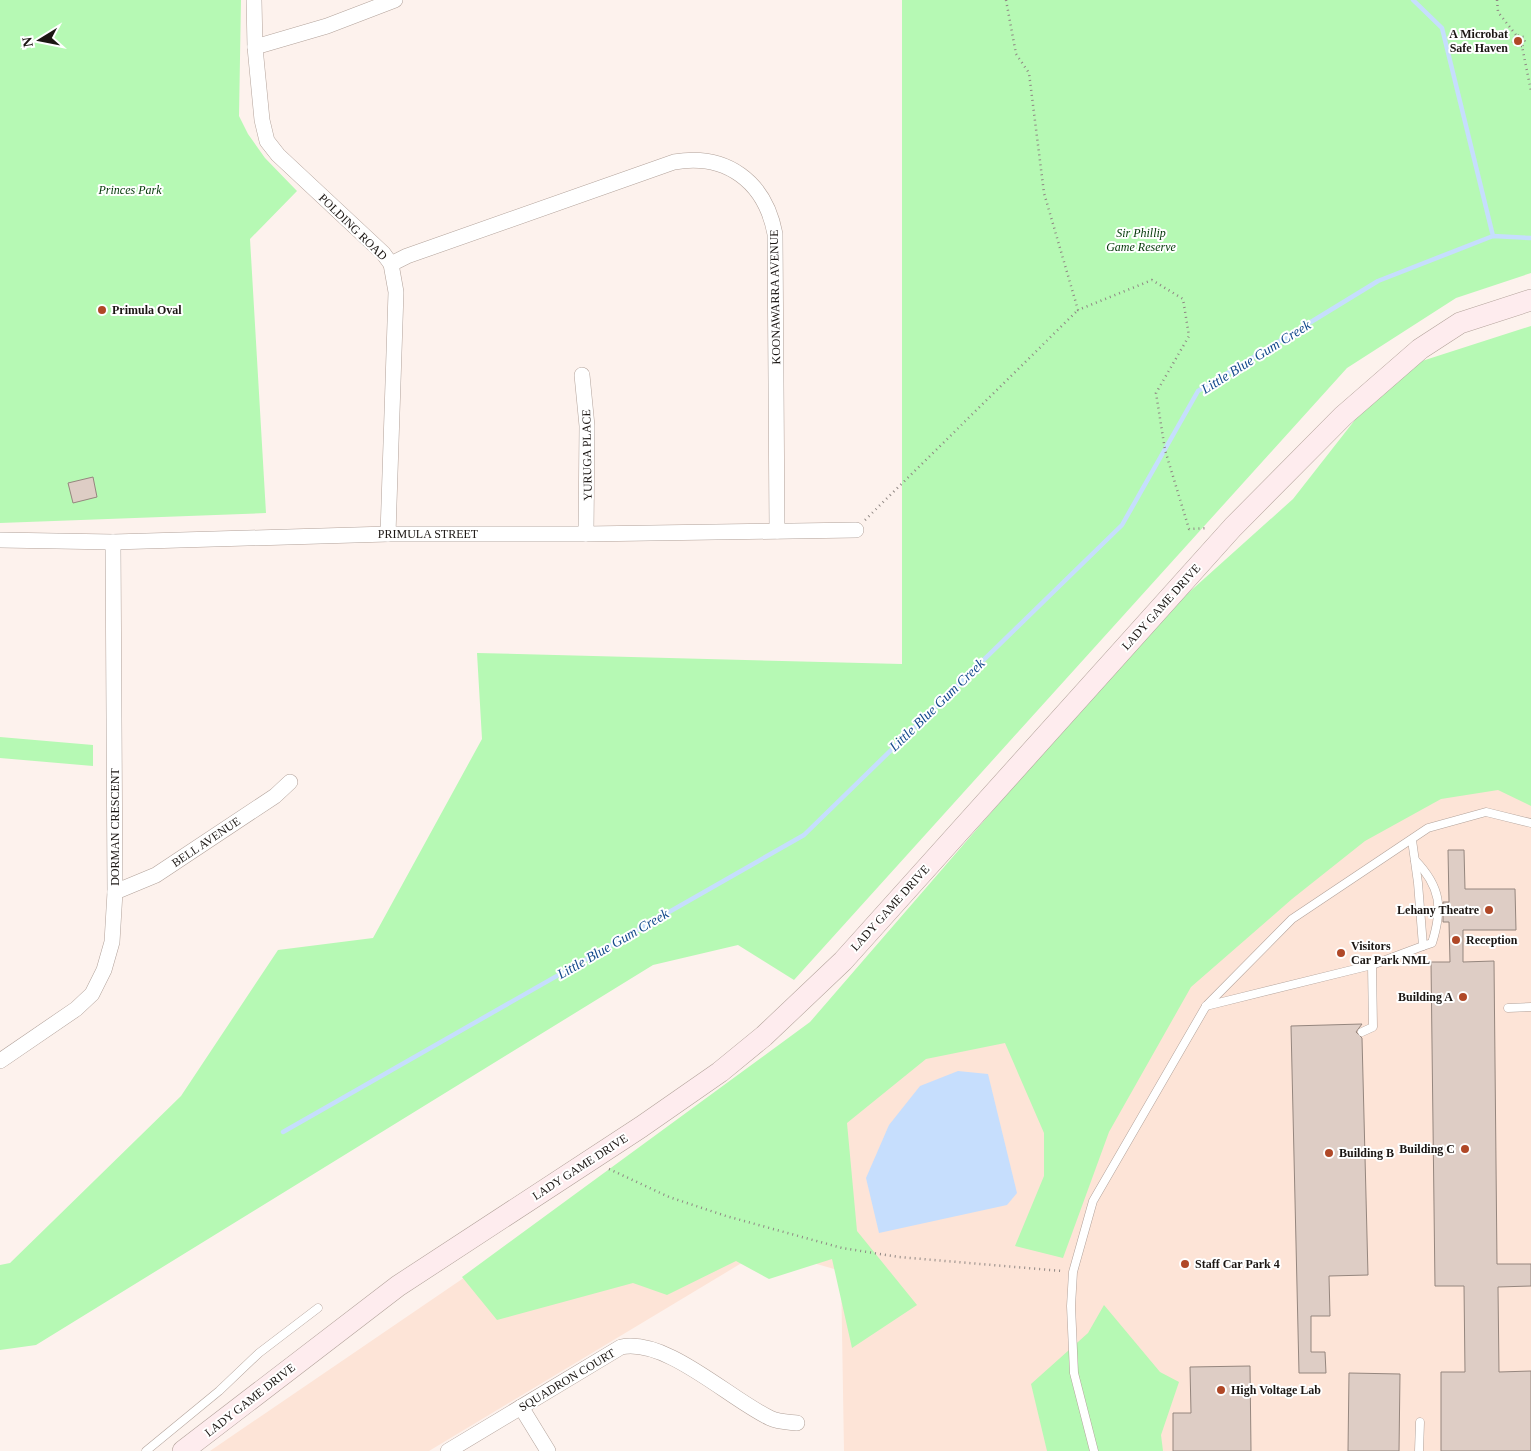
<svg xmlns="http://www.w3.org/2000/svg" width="1531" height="1451" viewBox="0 0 1531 1451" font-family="'Times New Roman',serif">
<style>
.built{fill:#fde4d7}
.green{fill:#b6f9b4}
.water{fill:#c6defd}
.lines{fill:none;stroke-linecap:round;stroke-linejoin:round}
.stream{stroke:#c6defd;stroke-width:4.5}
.building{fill:#decdc5;stroke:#95867e}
.service-casing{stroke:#b2a29a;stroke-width:9}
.minor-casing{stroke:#b2a29a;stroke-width:16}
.secondary-casing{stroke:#b2a29a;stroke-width:22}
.path{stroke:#8f8783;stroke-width:2.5;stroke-dasharray:1 4;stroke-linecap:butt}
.service{stroke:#fff;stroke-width:8}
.minor{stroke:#fff;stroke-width:15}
.secondary{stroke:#feecee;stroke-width:21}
.poi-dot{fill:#b04827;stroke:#fff;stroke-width:2}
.labels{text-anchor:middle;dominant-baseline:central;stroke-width:4;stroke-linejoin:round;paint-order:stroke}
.poi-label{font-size:12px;font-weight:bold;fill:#1b1613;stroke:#fff;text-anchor:start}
.park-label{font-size:12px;font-style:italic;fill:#003605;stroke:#fff}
.street-label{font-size:12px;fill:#1b1613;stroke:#fff}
.water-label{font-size:14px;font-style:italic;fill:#13498c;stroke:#fff}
</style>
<rect width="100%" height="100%" fill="#fdf2ed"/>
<polygon class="built" points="1531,696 1531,1451 844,1451 841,1271 765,1249 429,1451 210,1451 512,1245"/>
<g class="green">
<polygon points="0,0 241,0 239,116 248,134 265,158 297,191 250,239 266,513 0,523"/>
<polygon points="902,0 1531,0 1531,273 1456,298 1347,368 794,980 738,945 653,965 36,1345 0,1350 0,1265 10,1263 181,1096 278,950 373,938 482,739 477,653 902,664"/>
<polygon points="1531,326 1531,806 1498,790 1441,799 1365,841 1292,899 1191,987 1109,1132 1063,1258 1015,1246 1044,1176 1044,1133 1005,1043 926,1059 847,1123 857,1231 917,1305 852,1348 832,1259 769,1279 736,1261 667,1295 633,1283 497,1320 462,1277 810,1022 1156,622 1293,499 1394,370"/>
<polygon points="0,737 93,745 93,766 0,758"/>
<polygon points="1104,1305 1160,1372 1179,1382 1161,1435 1163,1451 1047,1451 1031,1384 1088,1333"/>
</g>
<polygon class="water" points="958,1071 988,1074 1017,1193 1007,1205 879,1233 866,1178 889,1125 920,1086"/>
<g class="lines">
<g class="stream">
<polyline points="1413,0 1442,28 1493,236"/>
<polyline points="283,1132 804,835 1122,525 1198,391 1378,281 1493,236 1531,238"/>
</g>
</g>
<g class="building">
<polygon points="93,477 97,497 73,503 68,483"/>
<polygon points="1448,850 1464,850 1465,889 1515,889 1516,930 1463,930 1463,962 1494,961 1497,1264 1531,1264 1531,1286 1498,1287 1499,1372 1531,1371 1531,1451 1441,1451 1441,1372 1465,1372 1464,1286 1435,1286 1431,962 1450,962 1449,922 1443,922 1443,902 1449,902"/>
<polygon points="1362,1024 1356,1032 1362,1038 1368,1275 1329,1276 1330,1316 1311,1316 1311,1352 1325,1352 1326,1373 1299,1373 1291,1026"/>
<polygon points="1250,1366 1251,1451 1173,1451 1173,1413 1191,1413 1190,1367"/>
<polygon points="1349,1373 1400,1374 1399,1451 1348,1451"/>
</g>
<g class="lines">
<defs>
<g id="service">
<path d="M 1415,860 C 1441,887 1443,908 1432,943 L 1423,946"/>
<polyline points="1206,1006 1372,965 1423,946 1418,883 1412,840"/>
<polyline points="1508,1008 1531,1007"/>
<polyline points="1362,1032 1373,1027 1372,965"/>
<polyline points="146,1451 219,1391 259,1353 318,1308"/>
<polyline points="1094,1451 1074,1373 1071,1306 1073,1272 1093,1201 1206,1006 1292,919 1428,828 1486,812 1531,823"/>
<polyline points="1419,1451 1420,1422"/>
</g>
<g id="minor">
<polyline points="254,0 255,47 262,120 267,141 278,155 383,253 391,264 396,292 388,534"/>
<polyline points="255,47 327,26 395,0"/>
<path d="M 391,264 L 407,256 L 674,162 C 726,153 765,181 775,234 L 777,531"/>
<polyline points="582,375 587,426 586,534"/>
<polyline points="0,540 113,542 388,534 586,534 856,530"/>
<polyline points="115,892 156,875 275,796 290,782"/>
<polyline points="0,1061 76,1009 92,994 104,970 112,942 115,892 113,542"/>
<polyline points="521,1407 548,1451"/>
<path d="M 448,1451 L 621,1347 C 667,1338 728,1398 770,1418 C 778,1422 788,1422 797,1423"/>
</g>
<polyline id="secondary" points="183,1451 398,1286 641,1127 720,1072 764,1036 843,961 1233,527 1343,416 1420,349 1460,323 1531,300"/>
</defs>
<use href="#service" class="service-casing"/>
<use href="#minor" class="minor-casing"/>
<use href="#secondary" class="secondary-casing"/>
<g class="path">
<polyline points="1006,0 1016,54 1029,73 1044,193 1078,310 1152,280 1183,299 1189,336 1156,393 1165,450 1189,529 1207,528"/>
<polyline points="1497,0 1498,12 1516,35"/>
<polyline points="1522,46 1517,46 1513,42 1516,35 1524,37 1525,42 1522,46 1531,91"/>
<polyline points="865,520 1078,310"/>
<polyline points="609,1169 669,1197 726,1216 842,1248 899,1257 1062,1271"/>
</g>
<use href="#service" class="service"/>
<use href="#minor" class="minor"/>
<use href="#secondary" class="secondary"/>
</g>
<g class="poi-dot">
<circle cx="1518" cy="41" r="5"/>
<circle cx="102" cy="310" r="5"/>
<circle cx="1489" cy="910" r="5"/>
<circle cx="1456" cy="940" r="5"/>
<circle cx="1341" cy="953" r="5"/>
<circle cx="1463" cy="997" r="5"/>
<circle cx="1465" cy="1149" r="5"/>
<circle cx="1329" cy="1153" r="5"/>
<circle cx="1185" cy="1264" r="5"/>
<circle cx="1221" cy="1390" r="5"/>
</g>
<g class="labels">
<g class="poi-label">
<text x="1508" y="34" text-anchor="end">A Microbat<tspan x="1508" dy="14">Safe Haven</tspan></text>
<text x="112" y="310">Primula Oval</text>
<text x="1479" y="910" text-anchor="end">Lehany Theatre</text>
<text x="1466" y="940">Reception</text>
<text x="1351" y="946">Visitors<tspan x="1351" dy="14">Car Park NML</tspan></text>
<text x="1453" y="997" text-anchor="end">Building A</text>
<text x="1455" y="1149" text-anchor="end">Building C</text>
<text x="1339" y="1153">Building B</text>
<text x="1195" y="1264">Staff Car Park 4</text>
<text x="1231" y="1390">High Voltage Lab</text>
</g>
<g class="park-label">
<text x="130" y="190">Princes Park</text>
<text x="1141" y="233">Sir Phillip<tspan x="1141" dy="14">Game Reserve</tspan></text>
</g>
<g class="street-label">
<text transform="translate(353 227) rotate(44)">POLDING ROAD</text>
<text transform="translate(775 297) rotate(-91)">KOONAWARRA AVENUE</text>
<text transform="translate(587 455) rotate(-91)">YURUGA PLACE</text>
<text x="428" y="534">PRIMULA STREET</text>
<text transform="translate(1161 607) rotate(-48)">LADY GAME DRIVE</text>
<text transform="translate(115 827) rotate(-90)">DORMAN CRESCENT</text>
<text transform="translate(206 842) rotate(-34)">BELL AVENUE</text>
<text transform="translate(890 908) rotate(-48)">LADY GAME DRIVE</text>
<text transform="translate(580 1167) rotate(-33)">LADY GAME DRIVE</text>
<text transform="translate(567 1380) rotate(-31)">SQUADRON COURT</text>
<text transform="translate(250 1400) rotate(-38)">LADY GAME DRIVE</text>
</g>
<g class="water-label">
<text transform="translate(1256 357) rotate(-32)">Little Blue Gum Creek</text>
<text transform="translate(937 705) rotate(-44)">Little Blue Gum Creek</text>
<text transform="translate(613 944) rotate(-30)">Little Blue Gum Creek</text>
</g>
</g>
<g transform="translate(40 40) rotate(260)" stroke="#ffffff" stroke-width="4" paint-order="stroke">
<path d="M0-4L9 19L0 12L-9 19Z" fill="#1b1613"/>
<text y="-8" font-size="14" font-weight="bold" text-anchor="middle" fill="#1b1613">N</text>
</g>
</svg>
